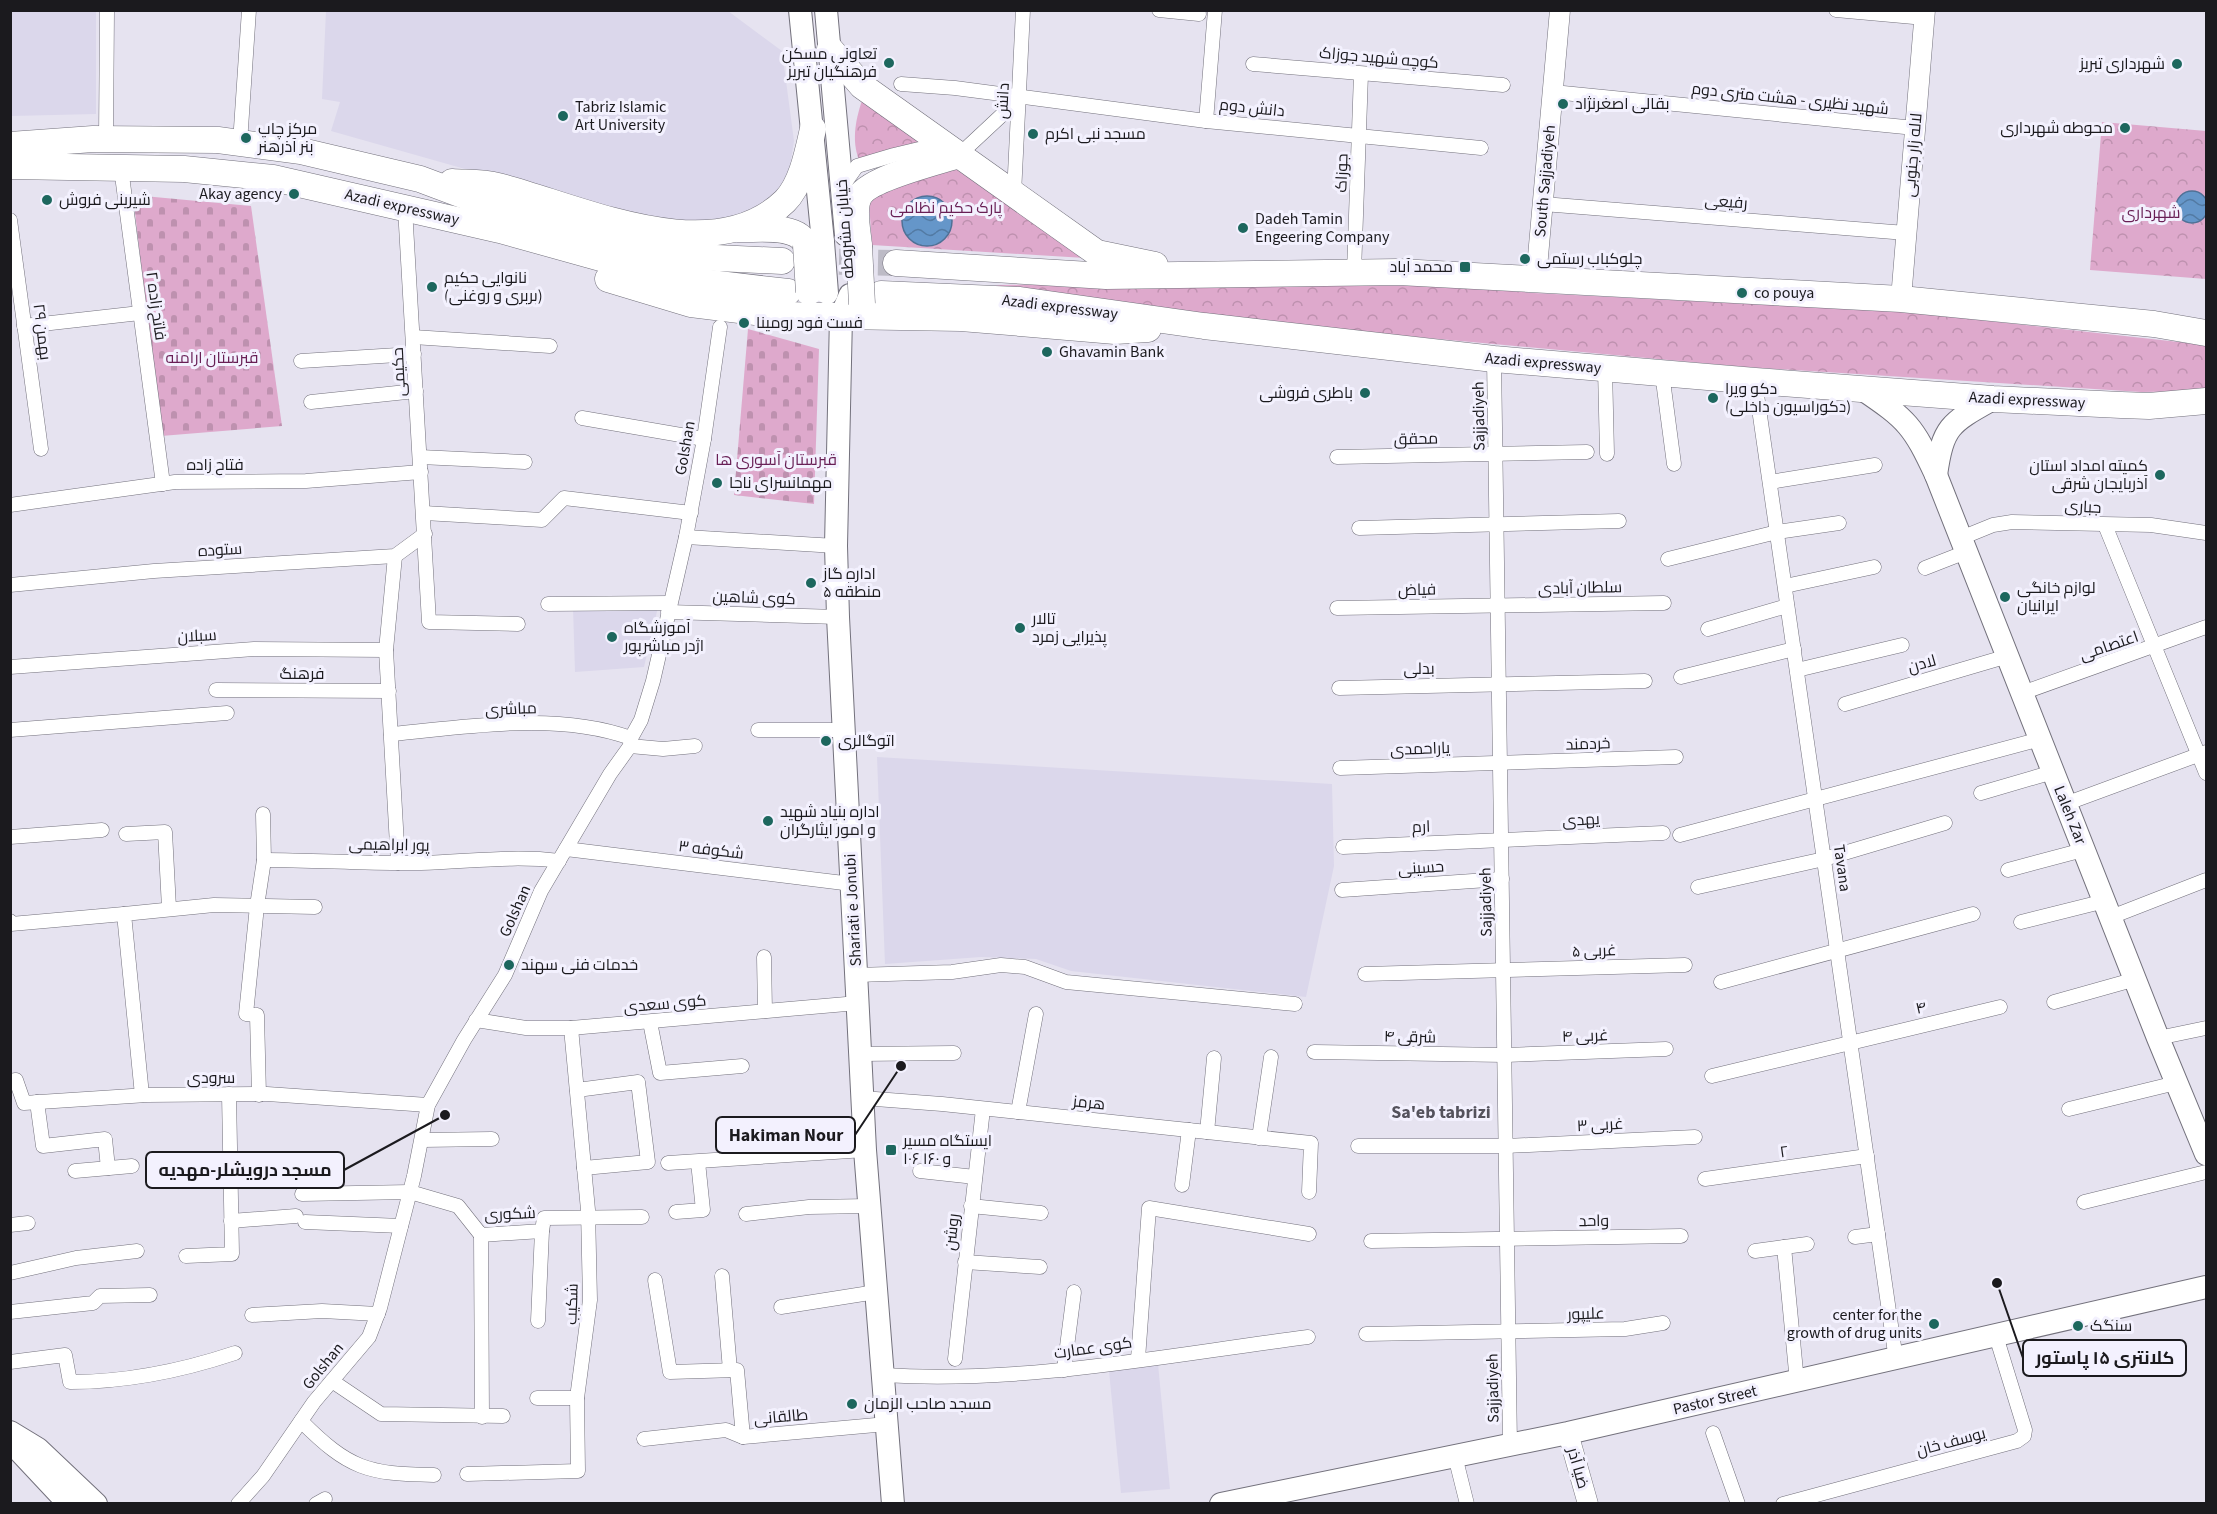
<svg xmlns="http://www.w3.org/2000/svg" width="2217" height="1514" viewBox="0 0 2217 1514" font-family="'Source Sans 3',Cairo,sans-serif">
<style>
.built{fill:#dbd7eb}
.cemetery{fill:url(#cemetery-stones)}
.park{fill:url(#park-crowns)}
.water{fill:url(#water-waves);stroke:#4f7196;stroke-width:1.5}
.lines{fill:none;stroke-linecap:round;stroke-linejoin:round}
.highway-tunnel{stroke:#bdbbc6;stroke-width:26;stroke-dasharray:26 13;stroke-linecap:butt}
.street-casing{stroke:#73717c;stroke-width:15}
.secondary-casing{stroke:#73717c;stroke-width:21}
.primary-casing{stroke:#73717c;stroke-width:24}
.highway-casing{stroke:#73717c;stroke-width:27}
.street{stroke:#fff;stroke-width:14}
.secondary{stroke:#fff;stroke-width:20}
.primary{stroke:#fff;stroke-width:22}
.highway{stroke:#fff;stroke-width:26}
.primary-bridge-casing{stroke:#73717c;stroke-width:24;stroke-linecap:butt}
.highway-bridge-casing{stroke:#73717c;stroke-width:27;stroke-linecap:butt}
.primary-bridge{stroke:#fff;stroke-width:22}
.highway-bridge{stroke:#fff;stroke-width:26}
.poi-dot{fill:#1d675e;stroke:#f3f1fe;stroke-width:2}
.labels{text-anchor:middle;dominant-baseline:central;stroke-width:6;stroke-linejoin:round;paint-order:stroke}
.poi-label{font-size:16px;fill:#1b1a1e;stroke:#f3f1fe;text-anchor:start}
.street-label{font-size:16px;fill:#1b1a1e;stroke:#f3f1fe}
.park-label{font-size:16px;fill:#681f55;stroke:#f3f1fe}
.neighbourhood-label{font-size:18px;font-weight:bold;fill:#54525c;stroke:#f3f1fe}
.leader{fill:none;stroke:#1b1a1e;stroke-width:2}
.callout-dot{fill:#1b1a1e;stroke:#f3f1fe;stroke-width:2}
.callout{fill:#f3f1fe;stroke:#1b1a1e;stroke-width:2}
.callout-label{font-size:18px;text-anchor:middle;font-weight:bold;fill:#1b1a1e}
</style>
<defs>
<pattern id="cemetery-stones" width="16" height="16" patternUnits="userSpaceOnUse" patternTransform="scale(1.5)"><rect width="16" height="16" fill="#dea9cc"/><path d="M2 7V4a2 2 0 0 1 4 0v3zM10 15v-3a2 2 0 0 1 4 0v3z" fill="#be91af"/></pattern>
<pattern id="park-crowns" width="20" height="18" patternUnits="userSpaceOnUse" patternTransform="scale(1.5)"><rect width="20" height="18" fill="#dea9cc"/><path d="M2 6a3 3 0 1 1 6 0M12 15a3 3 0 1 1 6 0" fill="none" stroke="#be91af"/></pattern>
<pattern id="water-waves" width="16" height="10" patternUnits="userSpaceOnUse" patternTransform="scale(1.5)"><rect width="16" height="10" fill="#6596c9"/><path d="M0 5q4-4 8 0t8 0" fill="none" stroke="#527aa3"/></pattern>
</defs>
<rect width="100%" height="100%" fill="#e6e3f0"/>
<g class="built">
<polygon points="10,11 96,11 96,114 11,116"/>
<polygon points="326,11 728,11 782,51 794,141 789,172 779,199 714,226 655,223 331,131 340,102 322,99"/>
<polygon points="573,607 658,607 644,667 575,672"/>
<polygon points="877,757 1332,784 1334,866 1306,997 1071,971 1036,959 981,957 885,964"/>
<polygon points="1158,1364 1170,1489 1121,1493 1109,1371"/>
</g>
<g class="cemetery">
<polygon points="133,195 251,206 282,426 161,436"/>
<polygon points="748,329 819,349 814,504 734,495"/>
</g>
<g class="park">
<path d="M 863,98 L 930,144 L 859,160 C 851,140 856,117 863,98 Z"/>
<polygon points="2102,122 2206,131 2206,279 2090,270"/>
<polygon points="951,166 972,173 1085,258 872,245 868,189"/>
<polygon points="1403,282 1534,293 1909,312 2206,345 2206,391 2141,392 1745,367 1232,320 994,285"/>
</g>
<g class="water">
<circle cx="2192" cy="207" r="16"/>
<circle cx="927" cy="221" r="25"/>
</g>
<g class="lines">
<polyline class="highway-tunnel" points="800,261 896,263"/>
<defs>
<g id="street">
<polyline points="1159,10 1199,14"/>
<polyline points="1836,10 1925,18"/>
<polyline points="1253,64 1503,85"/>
<polyline points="901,84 955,88 1206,121 1481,148"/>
<polyline points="1553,92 1915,128"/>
<polyline points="1206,121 1215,10"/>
<polyline points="106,139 107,10"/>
<polyline points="240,143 249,10"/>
<polyline points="121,168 163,484"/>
<polyline points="842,187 857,166 894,155 919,149 937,149 959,155 1020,98"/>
<polyline points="1014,194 1023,10"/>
<polyline points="1543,204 1906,233"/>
<polyline points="405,208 429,622 518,624"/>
<polyline points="10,220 41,449"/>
<polyline points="1354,272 1361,74"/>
<polyline points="24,326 140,313"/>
<polyline points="413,337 550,346"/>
<polyline points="1494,359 1510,1445"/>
<polyline points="301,361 414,354"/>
<polyline points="1605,368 1607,454"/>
<polyline points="1662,373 1674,464"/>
<polyline points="1755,381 1896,1360"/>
<polyline points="311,402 416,391"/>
<polyline points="582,418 704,439"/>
<polyline points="420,457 525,462"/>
<polyline points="1337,457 1587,452"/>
<polyline points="1770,482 1875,465"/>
<polyline points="10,505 175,482 306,481 421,472"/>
<polyline points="424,513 542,520 564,498 691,513"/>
<polyline points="2105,525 2206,773"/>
<polyline points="1359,528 1619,521"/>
<polyline points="686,537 836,546"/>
<polyline points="1961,538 1993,525 2012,522 2151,525 2206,533"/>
<polyline points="395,556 386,650 398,863"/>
<polyline points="1668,559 1777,532 1839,523"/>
<polyline points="1925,568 1966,552"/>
<polyline points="10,585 154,571 395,556 425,534"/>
<polyline points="1785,586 1874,567"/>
<polyline points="548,604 670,603"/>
<polyline points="1337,608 1664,603"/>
<polyline points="668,612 838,617"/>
<polyline points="1708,629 1787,606"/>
<polyline points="10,667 254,649 386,650"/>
<polyline points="1797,670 1902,645"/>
<polyline points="1681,677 1794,649"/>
<polyline points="1339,688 1645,681"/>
<polyline points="216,690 389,691"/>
<polyline points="2022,693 2206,627"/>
<polyline points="1845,704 2008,656"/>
<polyline points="10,730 227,713"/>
<polyline points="758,730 844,730"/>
<path d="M 391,734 C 468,727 556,711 631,738"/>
<polyline points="630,746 663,749 695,746"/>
<polyline points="1340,768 1676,757"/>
<polyline points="1981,793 2053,772"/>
<polyline points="2065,804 2206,752"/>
<polyline points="126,834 165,832 169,908"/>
<polyline points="1680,835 2041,739"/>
<polyline points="10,837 102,830"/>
<polyline points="1343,847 1663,833"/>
<polyline points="566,849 852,884"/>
<path d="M 264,860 C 317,860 368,864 421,863 C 467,862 513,855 559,861"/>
<polyline points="2008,870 2083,850"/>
<polyline points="1698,887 1824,859 1945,823"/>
<polyline points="1342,890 1502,879"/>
<polyline points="2111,917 2206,880"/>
<polyline points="10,921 11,924 124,914"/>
<polyline points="2021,922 2105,901"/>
<polyline points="764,957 765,1011"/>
<polyline points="1365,974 1685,965"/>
<polyline points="856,975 952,972 1001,965 1025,967 1066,982 1295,1004"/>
<polyline points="1721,982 1973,914"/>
<polyline points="2054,1002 2136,979"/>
<polyline points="476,1020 526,1028 571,1028 858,1003"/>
<polyline points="650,1022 660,1073 742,1066"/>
<polyline points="2158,1038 2206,1028"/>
<polyline points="1314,1052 1505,1055 1666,1049"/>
<polyline points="860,1054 954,1053"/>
<polyline points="1712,1076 2000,1007"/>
<polyline points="10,1081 16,1080 24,1103 147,1095 267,1094 428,1105"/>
<polyline points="577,1090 638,1082 648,1162 584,1168"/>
<polyline points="142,1095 124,914 214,905 315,907"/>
<polyline points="259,1095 257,1015 246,1014 257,906 264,860 263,814"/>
<polyline points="862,1098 942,1104 1311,1143 1309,1192"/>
<polyline points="37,1102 43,1146 105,1139 108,1168"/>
<polyline points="2069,1109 2176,1083"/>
<polyline points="1018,1112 1036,1014"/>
<polyline points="1207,1132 1214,1058"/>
<polyline points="1259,1138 1271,1057"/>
<polyline points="422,1140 492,1139"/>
<polyline points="1358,1146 1506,1146 1695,1137"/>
<polyline points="668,1163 865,1150"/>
<polyline points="75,1171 132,1166"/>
<polyline points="920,1171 975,1177"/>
<polyline points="1705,1179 1867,1156"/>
<polyline points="1182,1185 1189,1130"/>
<polyline points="302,1194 410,1192 458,1206 481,1235 542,1231 544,1218 642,1217"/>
<polyline points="2084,1202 2206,1172"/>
<polyline points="971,1206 1041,1213"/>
<polyline points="676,1212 703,1210 698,1162"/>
<polyline points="746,1214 809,1207 869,1206"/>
<polyline points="231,1221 296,1216"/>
<polyline points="305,1222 401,1226"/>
<polyline points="10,1225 28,1223"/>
<polyline points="481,1235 482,1417"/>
<polyline points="1855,1237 1878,1234"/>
<polyline points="1371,1241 1681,1236"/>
<polyline points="1784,1247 1797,1382"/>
<polyline points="1755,1251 1807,1244"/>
<polyline points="186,1256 232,1254 229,1094"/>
<polyline points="965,1262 1040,1267"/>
<polyline points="10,1273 76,1258 137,1251"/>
<polyline points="722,1276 730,1370"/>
<polyline points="655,1280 670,1372 737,1370 743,1437"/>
<polyline points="781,1307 876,1292"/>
<polyline points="10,1312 93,1303 100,1296 150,1295"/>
<polyline points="252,1315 322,1311 378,1314"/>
<polyline points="538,1321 542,1231"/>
<polyline points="1366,1334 1625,1329 1663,1323"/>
<polyline points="955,1359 983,1109"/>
<polyline points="1138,1359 1149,1208 1309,1234"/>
<path d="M 10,1362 L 65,1355 L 70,1382 C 127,1382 181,1371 235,1353"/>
<polyline points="1064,1370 1074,1292"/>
<path d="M 883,1375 C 1025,1384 1167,1355 1308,1337"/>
<polyline points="332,1381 381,1414 503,1416"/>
<polyline points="537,1398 577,1398"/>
<path d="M 301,1421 C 349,1469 367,1474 434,1475"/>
<polyline points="1713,1433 1738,1504"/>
<polyline points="644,1439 726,1430 743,1437 887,1424"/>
<polyline points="1455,1456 1467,1504"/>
<polyline points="467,1474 578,1471 577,1398 590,1300 588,1210 571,1028"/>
<polyline points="238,1504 263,1476 314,1402 369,1337 380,1308 414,1176 428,1105 464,1040 505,975 541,891 610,774 630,746 631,738 641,720 653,681 686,537 704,439 720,327"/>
<polyline points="316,1504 325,1499"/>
<polyline points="1783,1504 2017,1441 2024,1436 2025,1430 1996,1336"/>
</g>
<g id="secondary">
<polyline points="1536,279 1560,10"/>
<polyline points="1901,299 1925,10"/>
<polyline points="1568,1433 1588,1504"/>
</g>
<g id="primary">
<polyline points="800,10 823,242"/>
<polyline points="826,10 846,235"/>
<polyline points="850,295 841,316 836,546 838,617 865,1150 893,1504"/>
<path d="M 1862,389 C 1908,420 1913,426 1936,475 L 2158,1038 L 2206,1154"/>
<path d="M 1936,475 C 1943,426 1950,423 1993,399"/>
<polyline points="10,1432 38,1449 96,1504"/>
<polyline points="10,1441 69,1504"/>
<polyline points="1221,1504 1568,1433 2206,1287"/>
</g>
<g id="highway">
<polyline points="830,49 862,86 1097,253 1155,265"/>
<polyline points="10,145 93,139 218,140 301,151 420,179 492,206 623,245 674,256 782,261"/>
<polyline points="10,166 184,169 273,178 500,230 676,279 788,292"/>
<path d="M 452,182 C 467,183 483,182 498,186 C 580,207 712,272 785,201 C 802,184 808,151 813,129"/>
<path d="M 738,229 C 757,230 798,223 806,245"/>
<path d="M 859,246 C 858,232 853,212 858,199 C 865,179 938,162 959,155"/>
<polyline points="896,263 1106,276 1399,272 1901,299 2154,324 2206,333"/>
<polyline points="608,279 691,304 779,315 961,318 1115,331 1148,329"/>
<polyline points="881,294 1020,300 1204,326 1494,359 1755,381 1993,399 2121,405 2149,406 2206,401"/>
</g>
</defs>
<use href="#street" class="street-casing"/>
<use href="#secondary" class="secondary-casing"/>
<use href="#primary" class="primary-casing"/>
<use href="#highway" class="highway-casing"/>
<use href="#street" class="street"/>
<use href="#secondary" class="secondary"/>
<use href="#primary" class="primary"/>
<use href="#highway" class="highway"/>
<defs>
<polyline id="primary-bridge" points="823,242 827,293"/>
<g id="highway-bridge">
<polyline points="806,245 809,292"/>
<polyline points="859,246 862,304"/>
</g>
</defs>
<use href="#primary-bridge" class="primary-bridge-casing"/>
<use href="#highway-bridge" class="highway-bridge-casing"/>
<use href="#primary-bridge" class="primary-bridge"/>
<use href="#highway-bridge" class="highway-bridge"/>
</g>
<g class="poi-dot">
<circle cx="889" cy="63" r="6"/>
<circle cx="2177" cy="64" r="6"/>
<circle cx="1563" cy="104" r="6"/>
<circle cx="563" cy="116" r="6"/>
<circle cx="2125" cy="128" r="6"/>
<circle cx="1033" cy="134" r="6"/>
<circle cx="246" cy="138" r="6"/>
<circle cx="294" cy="194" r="6"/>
<circle cx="47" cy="200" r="6"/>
<circle cx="1243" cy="228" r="6"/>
<circle cx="1525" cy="259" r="6"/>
<rect x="1459" y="261" width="12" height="12" rx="3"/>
<circle cx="432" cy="287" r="6"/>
<circle cx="1742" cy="293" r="6"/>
<circle cx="744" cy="323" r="6"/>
<circle cx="1047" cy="352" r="6"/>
<circle cx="1365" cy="393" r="6"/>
<circle cx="1713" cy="398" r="6"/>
<circle cx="2160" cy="475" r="6"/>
<circle cx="717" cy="483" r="6"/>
<circle cx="811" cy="583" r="6"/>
<circle cx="2005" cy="597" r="6"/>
<circle cx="1020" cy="628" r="6"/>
<circle cx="612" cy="637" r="6"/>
<circle cx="826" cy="741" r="6"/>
<circle cx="768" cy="821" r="6"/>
<circle cx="509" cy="965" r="6"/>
<rect x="885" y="1144" width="12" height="12" rx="3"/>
<circle cx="1934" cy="1324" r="6"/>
<circle cx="2078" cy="1326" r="6"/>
<circle cx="852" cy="1404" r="6"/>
</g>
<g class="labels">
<g class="poi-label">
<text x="877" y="54" text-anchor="end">تعاونی مسکن<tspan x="877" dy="18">فرهنگیان تبریز</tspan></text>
<text x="2165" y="64" text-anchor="end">شهرداری تبریز</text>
<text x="1575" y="104">بقالی اصغرنژاد</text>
<text x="575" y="107">Tabriz Islamic<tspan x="575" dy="18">Art University</tspan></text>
<text x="2113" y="128" text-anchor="end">محوطه شهرداری</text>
<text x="258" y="129">مرکز چاپ<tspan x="258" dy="18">بنر آذرهنر</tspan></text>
<text x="1045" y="134">مسجد نبی اکرم</text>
<text x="282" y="194" text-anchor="end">Akay agency</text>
<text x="59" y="200">شیرینی فروش</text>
<text x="1255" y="219">Dadeh Tamin<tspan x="1255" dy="18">Engeering Company</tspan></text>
<text x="1537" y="259">چلوکباب رستمی</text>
<text x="1453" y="267" text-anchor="end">محمد آباد</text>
<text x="444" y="278">نانوایی حکیم<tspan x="444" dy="18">(بربری و روغنی)</tspan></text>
<text x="1754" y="293">co pouya</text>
<text x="756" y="323">فست فود رومینا</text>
<text x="1059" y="352">Ghavamin Bank</text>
<text x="1725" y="389">دکو ویرا<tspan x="1725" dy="18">(دکوراسیون داخلی)</tspan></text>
<text x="1353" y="393" text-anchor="end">باطری فروشی</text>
<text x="2148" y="466" text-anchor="end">کمیته امداد استان<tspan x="2148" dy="18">آذربایجان شرقی</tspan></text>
<text x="729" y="483">مهمانسرای ناجا</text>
<text x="823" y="574">اداره گاز<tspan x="823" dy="18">منطقه ۵</tspan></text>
<text x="2017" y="588">لوازم خانگی<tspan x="2017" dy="18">ایرانیان</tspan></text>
<text x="1032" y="619">تالار<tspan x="1032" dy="18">پذیرایی زمرد</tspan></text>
<text x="624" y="628">آموزشگاه<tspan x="624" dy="18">اژدر مباشرپور</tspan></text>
<text x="838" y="741">اتوگالری</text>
<text x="780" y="812">اداره بنیاد شهید<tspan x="780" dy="18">و امور ایثارگران</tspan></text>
<text x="521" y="965">خدمات فنی سهند</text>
<text x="903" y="1141">ایستگاه مسیر<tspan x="903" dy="18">۱۰۶ و ۱۶۰</tspan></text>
<text x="1922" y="1315" text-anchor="end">center for the<tspan x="1922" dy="18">growth of drug units</tspan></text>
<text x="2090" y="1326">سنگک</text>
<text x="864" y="1404">مسجد صاحب الزمان</text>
</g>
<g class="street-label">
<text transform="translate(1379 58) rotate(5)">کوچه شهید جوزاک</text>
<text transform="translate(1790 99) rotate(6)">شهید نظیری - هشت متری دوم</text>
<text transform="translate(1003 101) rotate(-87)">دانش</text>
<text transform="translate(1252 108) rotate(6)">دانش دوم</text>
<text transform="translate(1913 155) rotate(-85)">لاله زار جنوبی</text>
<text transform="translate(1342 173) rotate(-88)">جوزاک</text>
<text transform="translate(1545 181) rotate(-85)">South Sajjadiyeh</text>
<text transform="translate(1726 202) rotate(4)">رفیعی</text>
<text transform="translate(402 207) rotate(13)">Azadi expressway</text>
<text transform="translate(845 229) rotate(-94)">خیابان مشروطه</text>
<text transform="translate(156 306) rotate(82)">فاتح زاده ۲</text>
<text transform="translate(1060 307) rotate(7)">Azadi expressway</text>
<text transform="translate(42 332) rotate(83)">۲۹ بهمن</text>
<text transform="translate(1543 363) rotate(5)">Azadi expressway</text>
<text transform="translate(399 372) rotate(-93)">حکیمی</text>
<text transform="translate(2027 400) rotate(3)">Azadi expressway</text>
<text transform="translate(1479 416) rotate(-91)">Sajjadiyeh</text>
<text transform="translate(1416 439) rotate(-1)">محقق</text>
<text transform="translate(685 448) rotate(-80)">Golshan</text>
<text x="215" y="465">فتاح زاده</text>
<text transform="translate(2083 507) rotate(3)">جباری</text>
<text transform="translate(220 550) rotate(-3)">ستوده</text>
<text transform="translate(1580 588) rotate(-1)">سلطان آبادی</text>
<text transform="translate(1417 590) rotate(-1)">فیاض</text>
<text transform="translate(754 598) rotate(2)">کوی شاهین</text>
<text transform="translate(197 636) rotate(-3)">سبلان</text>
<text transform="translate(2109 646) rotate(-19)">اعتصامی</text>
<text transform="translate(1922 664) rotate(-16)">لادن</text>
<text transform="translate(1419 669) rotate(-1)">بدلی</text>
<text x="302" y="674">فرهنگ</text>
<text transform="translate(511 709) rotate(-2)">مباشری</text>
<text transform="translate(1588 744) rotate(-2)">خردمند</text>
<text transform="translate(1420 749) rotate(-2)">یاراحمدی</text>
<text transform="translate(2070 815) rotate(68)">Laleh Zar</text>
<text transform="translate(1581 820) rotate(-3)">یهدی</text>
<text transform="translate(1421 827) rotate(-2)">ارم</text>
<text transform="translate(389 845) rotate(1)">پور ابراهیمی</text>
<text transform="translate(711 850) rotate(7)">شکوفه ۳</text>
<text transform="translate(1421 868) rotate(-4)">حسینی</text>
<text transform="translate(1842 868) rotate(82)">Tavana</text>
<text transform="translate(1486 902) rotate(-91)">Sajjadiyeh</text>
<text transform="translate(853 910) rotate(-93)">Shariati e Jonubi</text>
<text transform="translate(515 911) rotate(-66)">Golshan</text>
<text transform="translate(1594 951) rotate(-2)">۵ غربی</text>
<text transform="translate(665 1004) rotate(-5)">کوی سعدی</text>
<text transform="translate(1921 1008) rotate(-13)">۴</text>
<text transform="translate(1585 1036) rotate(-2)">۴ غربی</text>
<text transform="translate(1410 1037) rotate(1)">۴ شرقی</text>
<text x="211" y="1078">سرودی</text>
<text transform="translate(1089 1103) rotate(6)">هرمز</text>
<text transform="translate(1600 1125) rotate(-3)">۳ غربی</text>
<text transform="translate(1784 1152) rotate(-8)">۲</text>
<text transform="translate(510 1214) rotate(-2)">شکوری</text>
<text transform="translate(1594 1221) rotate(-1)">واحد</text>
<text transform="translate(952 1232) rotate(-84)">روشن</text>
<text transform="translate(572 1304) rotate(-88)">شکیب</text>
<text transform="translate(1586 1314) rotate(-2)">علیپور</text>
<text transform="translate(1093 1348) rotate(-8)">کوی عمارت</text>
<text transform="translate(323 1366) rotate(-51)">Golshan</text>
<text transform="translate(1493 1388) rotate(-91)">Sajjadiyeh</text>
<text transform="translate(1715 1400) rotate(-13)">Pastor Street</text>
<text transform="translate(781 1417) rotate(-5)">طالقانی</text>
<text transform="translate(1951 1442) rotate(-15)">یوسف خان</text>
<text transform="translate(1578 1468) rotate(74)">ضیا آذر</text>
</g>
<g class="park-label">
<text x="946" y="208">پارک حکیم نظامی</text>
<text x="2151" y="213">شهرداری</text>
<text x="212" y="358">قبرستان ارامنه</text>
<text x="776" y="460">قبرستان آسوری ها</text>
</g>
<g class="neighbourhood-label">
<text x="1441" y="1112">Sa'eb tabrizi</text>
</g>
</g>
<path class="leader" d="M901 1066L855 1135M445 1115L344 1170M1997 1283L2023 1358"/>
<g class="callout-dot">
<circle cx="901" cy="1066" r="6"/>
<circle cx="445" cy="1115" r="6"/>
<circle cx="1997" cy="1283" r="6"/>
</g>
<g class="callout">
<rect x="716" y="1117" width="139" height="36" rx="6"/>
<rect x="146" y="1152" width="198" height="36" rx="6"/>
<rect x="2023" y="1340" width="163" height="36" rx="6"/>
</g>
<g class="callout-label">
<text x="786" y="1141">Hakiman Nour</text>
<text x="245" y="1176">مسجد درویشلر-مهدیه</text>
<text x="2105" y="1364">کلانتری ۱۵ پاستور</text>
</g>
<rect width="2217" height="1514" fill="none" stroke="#1b1a1e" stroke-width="24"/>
</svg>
